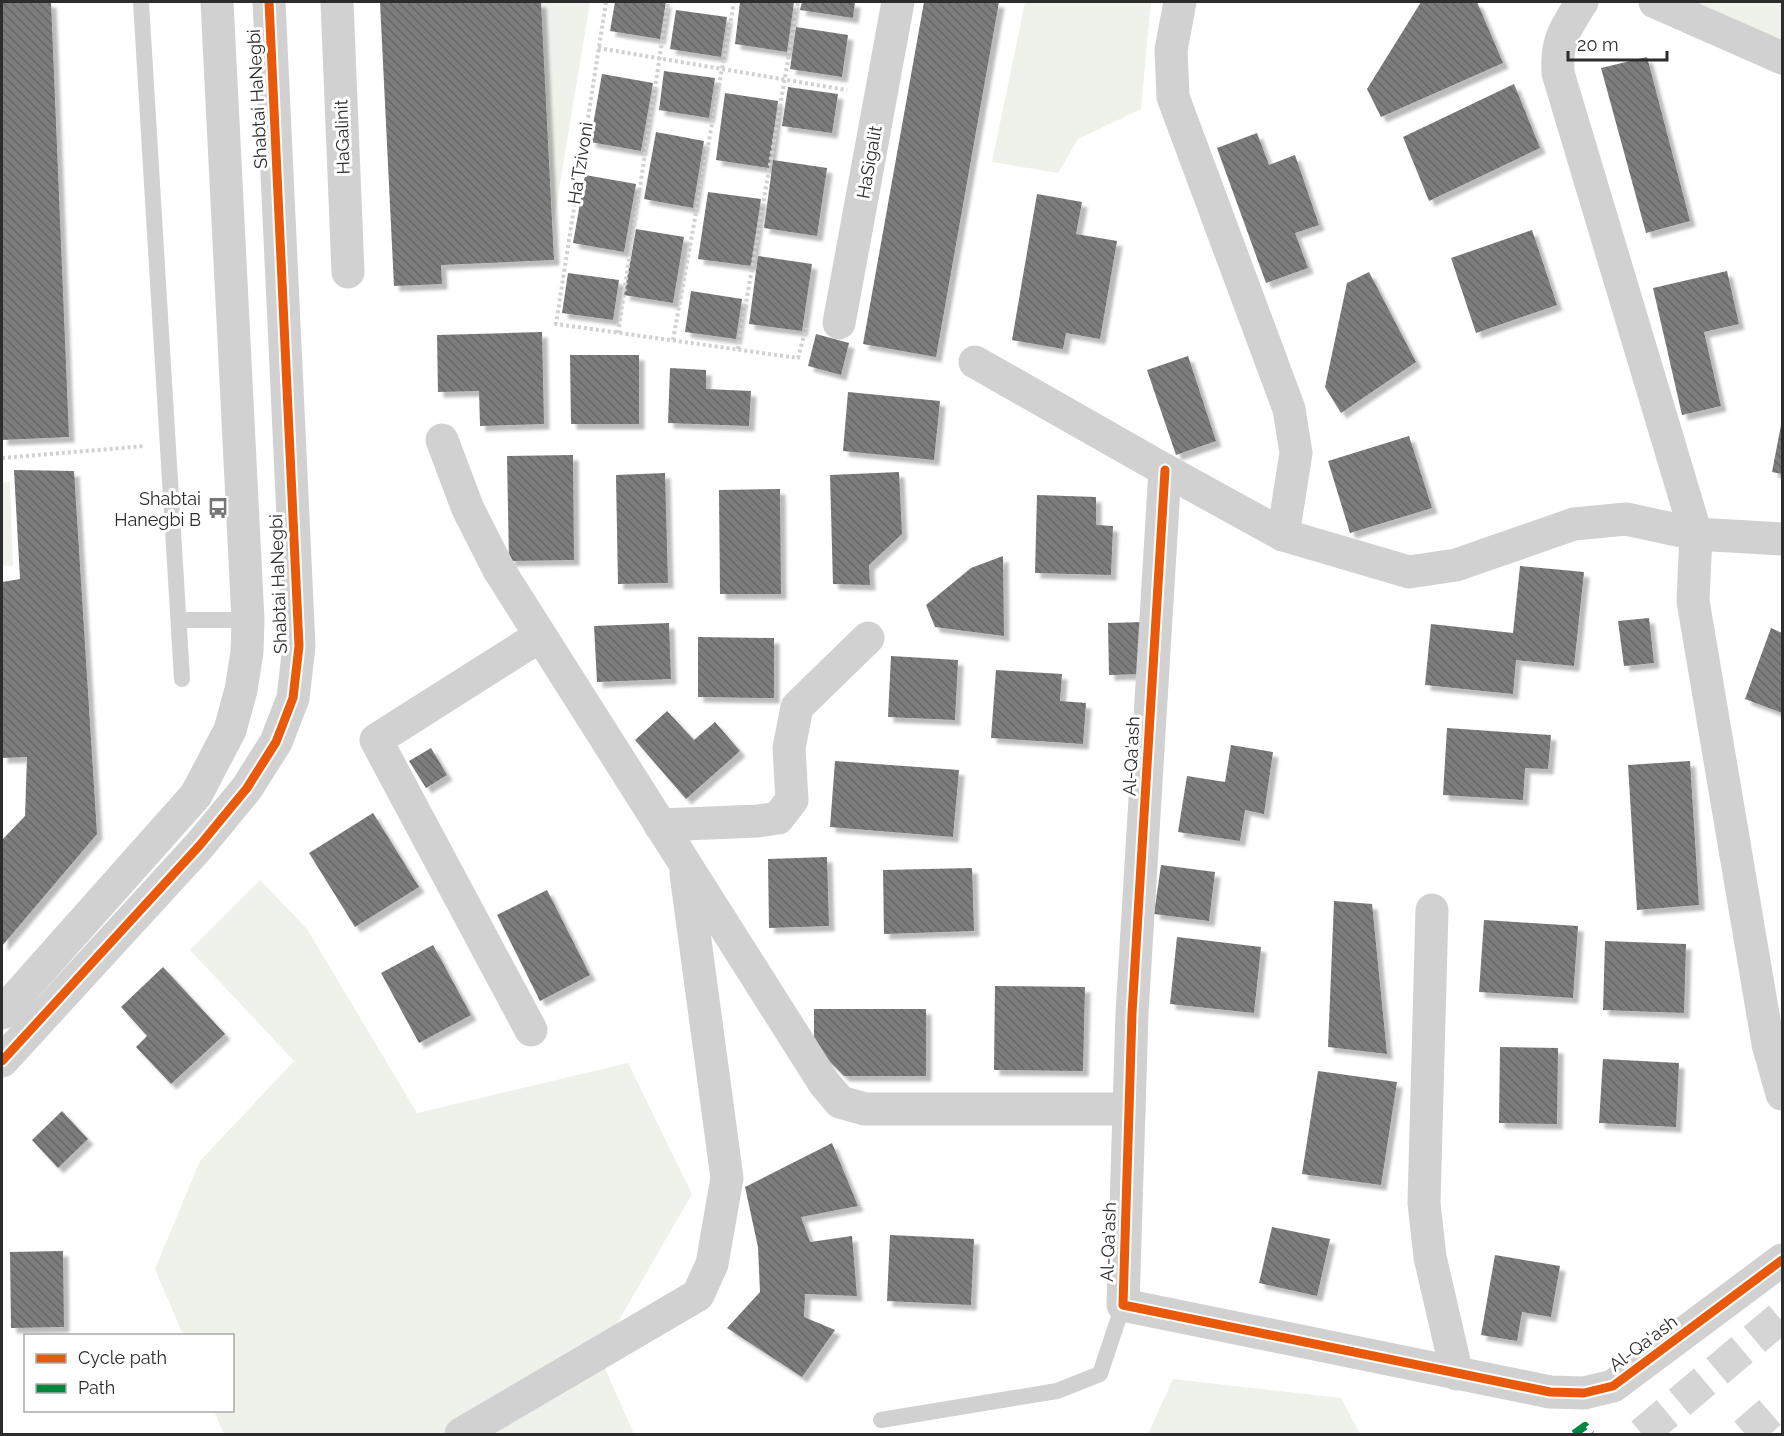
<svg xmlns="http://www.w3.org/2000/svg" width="1784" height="1436" viewBox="0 0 1784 1436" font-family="Raleway,sans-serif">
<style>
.green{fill:#eef2eb}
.building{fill:url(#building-back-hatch);filter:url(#shadow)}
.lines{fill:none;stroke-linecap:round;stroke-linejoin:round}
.motorway-tunnel{stroke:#d5d5d5;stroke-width:33;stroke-dasharray:33 16;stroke-linecap:butt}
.path{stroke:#d1d1d1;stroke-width:4;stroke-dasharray:3 3;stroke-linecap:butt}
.service{stroke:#d1d1d1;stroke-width:16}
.minor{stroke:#d1d1d1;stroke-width:33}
.tertiary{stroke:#d1d1d1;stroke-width:33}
.quiet{stroke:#00873e;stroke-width:8;stroke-dasharray:15 8;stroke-linecap:butt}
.cycleway-casing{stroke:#fff;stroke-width:13}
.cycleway{stroke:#e8590c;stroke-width:9}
.labels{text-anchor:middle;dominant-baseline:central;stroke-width:6;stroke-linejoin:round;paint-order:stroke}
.street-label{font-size:18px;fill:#2c2c2c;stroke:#fff}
.poi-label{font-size:18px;fill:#2c2c2c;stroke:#fff;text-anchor:end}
</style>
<defs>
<pattern id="building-back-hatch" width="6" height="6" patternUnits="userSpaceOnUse" patternTransform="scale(1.5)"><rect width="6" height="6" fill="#7d7d7d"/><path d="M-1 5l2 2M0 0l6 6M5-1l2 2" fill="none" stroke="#676767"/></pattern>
<filter id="shadow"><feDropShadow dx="5.5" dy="5.5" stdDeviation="1.5" flood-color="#0004"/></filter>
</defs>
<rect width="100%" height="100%" fill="#fff"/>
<g class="green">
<polygon points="541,2 590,2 553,226"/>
<polygon points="1025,2 1151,2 1141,109 1078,139 1058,173 992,162"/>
<polygon points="1683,2 1782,2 1782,42"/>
<polygon points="2,482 10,482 13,566 2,566"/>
<polygon points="260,880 307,929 417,1113 628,1063 692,1194 599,1355 634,1434 224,1434 214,1411 232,1410 232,1336 183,1335 155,1269 200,1161 294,1061 190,950"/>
<polygon points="1173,1379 1341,1398 1360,1434 1148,1434"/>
</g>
<g class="building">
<polygon points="2,2 51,2 69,437 2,440"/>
<polygon points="380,2 541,2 554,260 441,265 442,284 394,286"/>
<polygon points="615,2 666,2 660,39 610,31"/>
<polygon points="740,2 794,2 787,52 735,44"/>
<polygon points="802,2 855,2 853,18 800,10"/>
<polygon points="924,2 999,2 936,357 863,344"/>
<polygon points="1421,2 1477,2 1503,63 1381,117 1367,89"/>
<polygon points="676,10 727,17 721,57 670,49"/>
<polygon points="796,27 848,35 842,77 790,69"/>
<polygon points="1647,57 1690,221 1646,233 1601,68"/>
<polygon points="664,71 715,78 709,118 659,110"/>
<polygon points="602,74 653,83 641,151 590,142"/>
<polygon points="1514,84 1540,148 1429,201 1403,137"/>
<polygon points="788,87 838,94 832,133 782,126"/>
<polygon points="725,93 778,101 769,168 716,160"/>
<polygon points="656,132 704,141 693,208 644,199"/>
<polygon points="1257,133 1269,165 1295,155 1319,225 1295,233 1308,268 1266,283 1217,148"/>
<polygon points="773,160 827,168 817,236 764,228"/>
<polygon points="585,175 636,184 624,252 573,243"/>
<polygon points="708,192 761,199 751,266 698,259"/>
<polygon points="1037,194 1082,202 1076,234 1117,241 1100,339 1066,333 1063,349 1012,340"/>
<polygon points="636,229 684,237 673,303 624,295"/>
<polygon points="1532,230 1557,305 1476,333 1451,258"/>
<polygon points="758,256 812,264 802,331 749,324"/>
<polygon points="1727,271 1739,324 1704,332 1721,406 1682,415 1653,288"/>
<polygon points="1369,272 1416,362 1341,413 1325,387 1347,283"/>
<polygon points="568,273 619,280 613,320 562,313"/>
<polygon points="691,291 742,299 736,339 685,332"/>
<polygon points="542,332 544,424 480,426 479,391 438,392 437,335"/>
<polygon points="816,334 849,343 841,375 808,366"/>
<polygon points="570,355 639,355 639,424 571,424"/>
<polygon points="1188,356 1216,441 1176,455 1147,370"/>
<polygon points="670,368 706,370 706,389 751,391 749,426 668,423"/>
<polygon points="848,392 940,401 934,460 843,451"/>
<polygon points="1781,425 1782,425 1782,474 1772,472"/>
<polygon points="1409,436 1432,508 1350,533 1328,461"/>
<polygon points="573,455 574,560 509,561 507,456"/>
<polygon points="14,470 74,471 97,834 2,946 2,840 25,816 27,757 2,758 2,582 20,579"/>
<polygon points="899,472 902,534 869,565 870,585 833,584 830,475"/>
<polygon points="665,473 668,583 618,584 616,475"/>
<polygon points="780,489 781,594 720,594 719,490"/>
<polygon points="1037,495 1096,497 1096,525 1113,526 1111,575 1035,573"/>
<polygon points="1003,556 1004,636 935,627 926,605 971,568"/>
<polygon points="1520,566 1584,572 1574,666 1516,660 1513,694 1425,685 1431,624 1513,633"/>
<polygon points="1649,618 1654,663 1624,666 1618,621"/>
<polygon points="1143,622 1144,674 1109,675 1108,623"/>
<polygon points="669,623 671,679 597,682 594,626"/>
<polygon points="1771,628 1782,633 1782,713 1745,699"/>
<polygon points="698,637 774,638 774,698 698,697"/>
<polygon points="891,656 958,660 955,720 888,717"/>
<polygon points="996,670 1062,674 1060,701 1086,703 1083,744 991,738"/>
<polygon points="667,711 694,740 715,722 740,751 686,799 635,740"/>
<polygon points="1447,728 1551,735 1548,769 1525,768 1523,800 1443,795"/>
<polygon points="1231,745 1273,752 1264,814 1245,810 1240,841 1178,832 1187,776 1225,782"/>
<polygon points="431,748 447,775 426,788 409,761"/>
<polygon points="835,761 959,770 953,837 830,827"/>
<polygon points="1690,761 1699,905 1637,910 1628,765"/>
<polygon points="373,813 419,887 355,927 309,853"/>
<polygon points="827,857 829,926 769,928 768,859"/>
<polygon points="1161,865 1215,872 1209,921 1154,914"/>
<polygon points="972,868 974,931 884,934 883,870"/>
<polygon points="547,890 590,975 540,1001 497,915"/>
<polygon points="1334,901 1372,904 1387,1054 1328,1047"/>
<polygon points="1484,920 1578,926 1573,998 1479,992"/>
<polygon points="1177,937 1261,947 1254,1013 1170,1004"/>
<polygon points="1605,941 1686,944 1684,1013 1603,1010"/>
<polygon points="433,945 471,1015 419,1043 381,973"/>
<polygon points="163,967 225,1034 171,1084 136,1047 147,1036 121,1007"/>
<polygon points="995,986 1085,987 1083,1071 994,1070"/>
<polygon points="814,1009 926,1009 926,1076 844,1076 814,1046"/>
<polygon points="1500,1047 1558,1048 1557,1124 1499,1123"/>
<polygon points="1603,1059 1679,1063 1676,1127 1599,1123"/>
<polygon points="1318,1071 1397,1082 1381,1185 1302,1174"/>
<polygon points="62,1111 88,1139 58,1168 32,1140"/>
<polygon points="832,1143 858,1206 801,1217 810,1242 852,1236 857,1296 805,1294 804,1317 835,1330 802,1377 727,1328 760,1292 758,1247 745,1187"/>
<polygon points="1272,1227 1330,1239 1317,1296 1259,1283"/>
<polygon points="890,1235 974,1239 971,1305 887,1301"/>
<polygon points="63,1251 64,1327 11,1328 10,1252"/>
<polygon points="1495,1255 1560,1266 1551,1317 1522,1312 1517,1341 1481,1335"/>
</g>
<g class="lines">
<g class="motorway-tunnel">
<polyline points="1642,1434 1782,1316"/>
<polyline points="1745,1434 1782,1402"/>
</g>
<g class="path">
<polyline points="606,2 556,324 798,358 806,328"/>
<polyline points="598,48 847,90"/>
<polyline points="618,333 668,2"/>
<polyline points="673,340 734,2"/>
<polyline points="738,349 798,2"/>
<polyline points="2,458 144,446"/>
</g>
<g class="service">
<polyline points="141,2 182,679"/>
<polyline points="179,620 248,620"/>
<polyline points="881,1420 1057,1391 1100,1374 1123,1305"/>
</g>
<g class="minor">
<polyline points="337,2 348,272"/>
<polyline points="1180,2 1171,50 1173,97 1289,409 1296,453 1283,535"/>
<path d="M 1582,2 C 1565,29 1556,40 1558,73 L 1696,534 L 1693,601 L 1768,1044 L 1782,1094"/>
<polyline points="1655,2 1782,58"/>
<polyline points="839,323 898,2"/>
<polyline points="975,362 1165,470 1283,535 1409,572 1456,565 1574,524 1626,519 1696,534 1782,539"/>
<polyline points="442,440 468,509 499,570 824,1083 840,1102 865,1109 1129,1109"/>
<polyline points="1165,470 1132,1013 1123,1305 1550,1392 1584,1393 1613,1386 1782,1260"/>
<polyline points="660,825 758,821 778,818 792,800 789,748 797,707 868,638"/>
<polyline points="1432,910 1424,1203 1430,1257 1457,1374"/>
<polyline points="531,1030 376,740 540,636"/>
<polyline points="461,1434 698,1295 712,1264 727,1178 686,874"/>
</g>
<g class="tertiary">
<polyline points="2,1013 196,795 230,730 241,690 247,652 248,620 217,2"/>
<polyline points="2,1061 200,845 247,788 276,742 293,698 299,646 269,2"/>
</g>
<polyline class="quiet" points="1574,1434 1585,1426 1591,1434"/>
<defs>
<g id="cycleway">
<polyline points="1165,470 1132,1013 1123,1305 1550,1392 1584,1393 1613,1386 1782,1260"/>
<polyline points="2,1061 200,845 247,788 276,742 293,698 299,646 269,2"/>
</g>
</defs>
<use href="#cycleway" class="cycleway-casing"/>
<use href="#cycleway" class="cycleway"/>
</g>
<defs>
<symbol id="bus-bare" viewBox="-9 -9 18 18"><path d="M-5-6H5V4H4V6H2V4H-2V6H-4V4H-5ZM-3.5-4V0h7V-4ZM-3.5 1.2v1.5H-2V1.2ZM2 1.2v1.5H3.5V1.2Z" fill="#767676" stroke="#fff" stroke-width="2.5" paint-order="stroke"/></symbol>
</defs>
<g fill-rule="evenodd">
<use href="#bus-bare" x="203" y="493" width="30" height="30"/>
</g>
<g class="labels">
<g class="street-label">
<text transform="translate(257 99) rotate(-93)">Shabtai HaNegbi</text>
<text transform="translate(342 137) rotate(-92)">HaGalinit</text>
<text transform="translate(869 162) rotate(-80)">HaSigalit</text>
<text transform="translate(580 163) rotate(-81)">Ha'Tzivoni</text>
<text transform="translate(278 584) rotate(-92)">Shabtai HaNegbi</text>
<text transform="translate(1131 756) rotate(-87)">Al-Qa'ash</text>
<text transform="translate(1108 1242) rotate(-88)">Al-Qa'ash</text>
<text transform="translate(1643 1343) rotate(-37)">Al-Qa'ash</text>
</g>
<g class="poi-label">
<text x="201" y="498">Shabtai<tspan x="201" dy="21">Hanegbi B</tspan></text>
</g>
</g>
<rect width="1784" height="1436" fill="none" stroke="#2c2c2c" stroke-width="6"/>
<rect x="24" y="1334" width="210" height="78" fill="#ffffff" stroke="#ababab" stroke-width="1.5"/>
<rect x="36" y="1354" width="30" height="9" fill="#e8590c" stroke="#ababab" stroke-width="1.5"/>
<text x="78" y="1364" font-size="18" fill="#2c2c2c">Cycle path</text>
<rect x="36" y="1384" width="30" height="9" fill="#00873e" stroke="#ababab" stroke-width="1.5"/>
<text x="78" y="1394" font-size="18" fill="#2c2c2c">Path</text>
<path d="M1568 51v9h99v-9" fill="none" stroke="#2c2c2c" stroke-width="3"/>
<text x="1577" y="51" font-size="18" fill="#2c2c2c" stroke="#ffffff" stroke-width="4.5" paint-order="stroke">20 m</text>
</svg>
